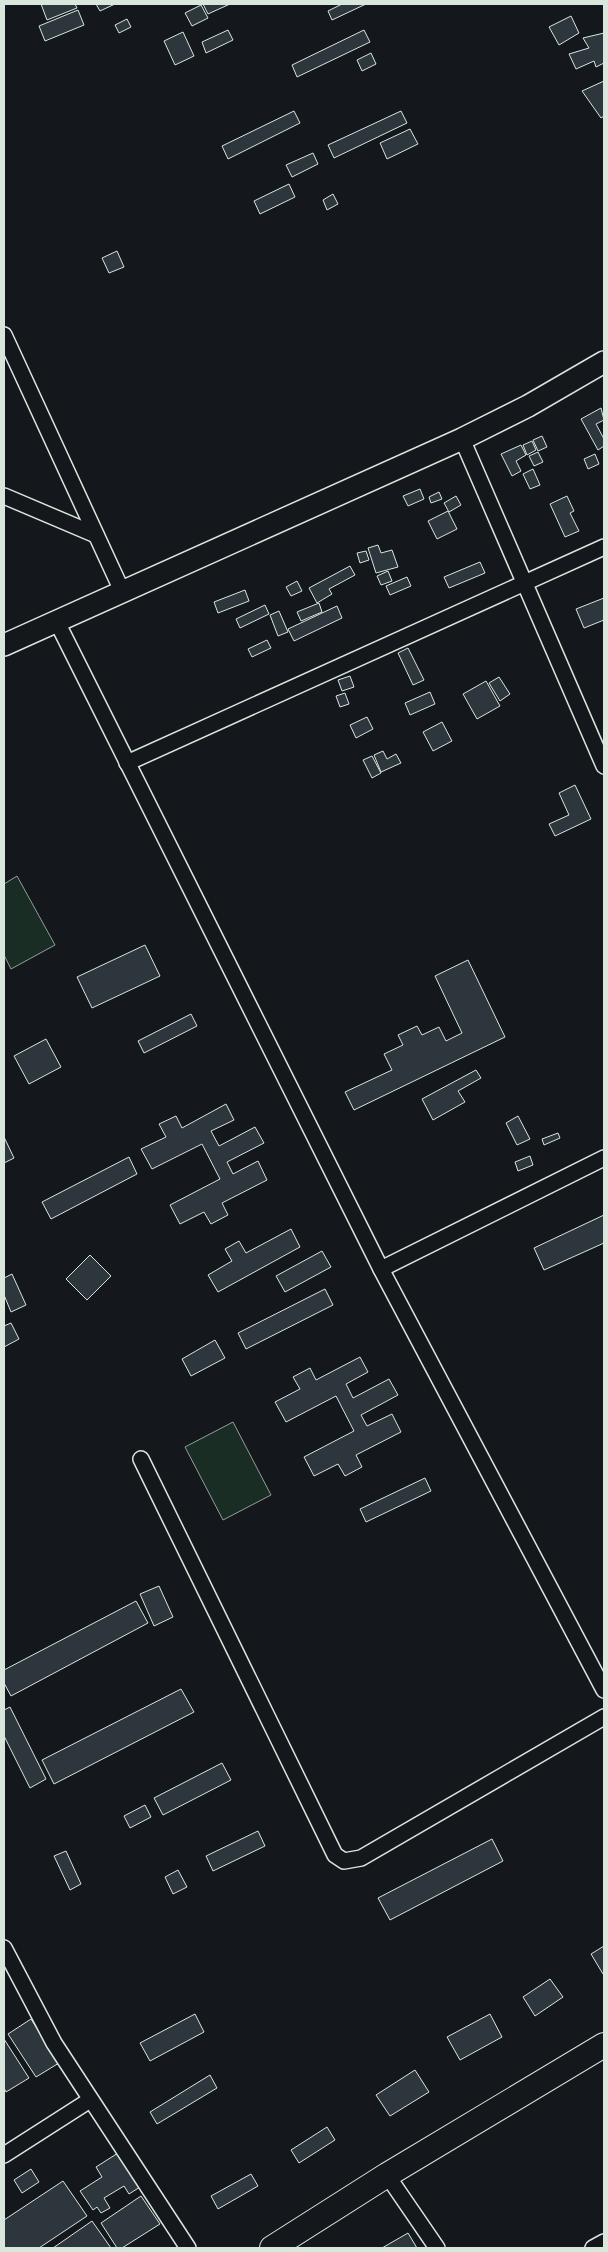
<svg xmlns="http://www.w3.org/2000/svg" width="608" height="2252" viewBox="0 0 608 2252" font-family="'DejaVu Sans',sans-serif">
<style>
.green{fill:#1a2d24;stroke:#939e99}
.building{fill:#2c363c;stroke:#d8e6dc}
.lines{fill:none;stroke-linecap:round;stroke-linejoin:round}
.street-casing{stroke:#d8e6dc;stroke-width:18}
.secondary-casing{stroke:#d8e6dc;stroke-width:24}
.primary-casing{stroke:#d8e6dc;stroke-width:26}
.street{stroke:#14181c;stroke-width:15}
.secondary{stroke:#14181c;stroke-width:21}
.primary{stroke:#14181c;stroke-width:24}
</style>
<rect width="100%" height="100%" fill="#14181c"/>
<g class="green">
<polygon points="17,876 55,945 11,969 4,955 4,884"/>
<polygon points="233,1422 271,1495 223,1520 185,1447"/>
</g>
<g class="building">
<polygon points="41,4 75,4 77,8 47,20"/>
<polygon points="96,4 115,4 100,11"/>
<polygon points="203,4 230,4 208,14"/>
<polygon points="342,4 366,4 332,20 328,11"/>
<polygon points="201,5 208,18 192,26 185,13"/>
<polygon points="78,10 84,25 45,41 39,26"/>
<polygon points="571,16 579,33 559,45 549,27"/>
<polygon points="127,19 131,27 119,33 115,25"/>
<polygon points="228,30 233,40 206,53 202,42"/>
<polygon points="364,30 370,42 297,77 292,65"/>
<polygon points="183,32 194,56 175,65 164,41"/>
<polygon points="604,33 604,63 596,67 594,61 576,69 569,54 589,48 583,38"/>
<polygon points="371,53 376,64 362,71 357,60"/>
<polygon points="604,81 604,116 601,118 582,91"/>
<polygon points="294,111 300,123 228,159 222,146"/>
<polygon points="401,111 407,123 334,158 328,145"/>
<polygon points="410,129 418,144 387,159 380,143"/>
<polygon points="313,153 318,164 292,177 286,165"/>
<polygon points="289,184 295,197 260,214 254,201"/>
<polygon points="333,194 338,204 327,210 323,200"/>
<polygon points="117,251 124,267 109,273 102,258"/>
<polygon points="601,408 604,420 596,424 604,439 604,446 598,450 581,419"/>
<polygon points="542,436 547,447 538,451 533,440"/>
<polygon points="532,441 536,450 527,455 523,445"/>
<polygon points="521,445 526,455 516,461 521,471 512,476 501,454"/>
<polygon points="538,452 543,462 534,466 529,456"/>
<polygon points="595,454 599,464 588,469 584,459"/>
<polygon points="533,469 540,485 530,489 523,474"/>
<polygon points="420,489 424,499 408,506 403,496"/>
<polygon points="439,492 442,499 431,503 429,497"/>
<polygon points="456,496 461,505 449,512 444,503"/>
<polygon points="567,496 574,511 570,513 579,531 565,537 550,504"/>
<polygon points="448,511 457,529 437,539 428,521"/>
<polygon points="378,545 381,553 392,550 398,567 376,573 368,548"/>
<polygon points="366,551 369,560 360,563 357,553"/>
<polygon points="480,562 485,573 449,588 444,577"/>
<polygon points="350,566 355,575 329,589 332,594 317,603 309,588"/>
<polygon points="388,571 392,581 381,585 377,576"/>
<polygon points="407,577 411,586 390,595 386,586"/>
<polygon points="297,581 302,591 291,596 286,587"/>
<polygon points="245,590 249,601 218,613 214,602"/>
<polygon points="604,598 604,620 584,628 576,609"/>
<polygon points="319,603 322,612 301,621 297,612"/>
<polygon points="265,605 269,614 240,628 236,619"/>
<polygon points="337,606 342,618 294,641 288,629"/>
<polygon points="279,611 288,632 278,636 270,615"/>
<polygon points="267,640 271,648 252,657 248,649"/>
<polygon points="408,648 424,680 413,685 398,653"/>
<polygon points="350,676 354,687 342,691 338,680"/>
<polygon points="499,677 510,694 500,701 489,683"/>
<polygon points="486,681 500,706 477,719 463,694"/>
<polygon points="430,692 435,704 410,715 405,703"/>
<polygon points="345,693 349,704 340,707 336,696"/>
<polygon points="367,717 373,729 356,738 350,725"/>
<polygon points="442,722 452,741 433,751 423,732"/>
<polygon points="383,751 387,759 396,754 401,763 381,772 374,755"/>
<polygon points="372,756 381,773 372,778 363,760"/>
<polygon points="575,785 591,819 555,836 549,824 569,815 559,793"/>
<polygon points="145,945 160,976 92,1008 77,977"/>
<polygon points="468,960 505,1037 354,1110 345,1092 392,1070 384,1054 403,1045 398,1035 417,1026 422,1035 439,1027 446,1041 462,1033 435,976"/>
<polygon points="191,1014 197,1026 144,1053 138,1041"/>
<polygon points="46,1039 61,1067 29,1084 14,1056"/>
<polygon points="476,1070 481,1078 458,1091 465,1102 433,1120 422,1099"/>
<polygon points="226,1104 234,1120 211,1131 219,1146 255,1127 264,1143 227,1162 233,1174 258,1161 267,1180 222,1203 228,1215 211,1224 204,1212 180,1224 170,1205 220,1179 202,1144 152,1169 141,1149 166,1137 159,1124 176,1116 182,1128"/>
<polygon points="518,1116 530,1139 517,1145 506,1123"/>
<polygon points="558,1133 560,1138 544,1145 542,1139"/>
<polygon points="4,1137 14,1158 4,1163"/>
<polygon points="530,1156 533,1165 518,1171 515,1162"/>
<polygon points="129,1157 137,1174 51,1219 42,1202"/>
<polygon points="604,1215 604,1243 544,1270 534,1248"/>
<polygon points="291,1229 300,1247 218,1292 208,1275 232,1261 225,1249 239,1241 246,1253"/>
<polygon points="322,1251 331,1267 285,1292 276,1276"/>
<polygon points="90,1255 111,1276 87,1300 66,1279"/>
<polygon points="12,1274 26,1305 11,1312 4,1295 4,1278"/>
<polygon points="325,1289 333,1305 246,1349 238,1333"/>
<polygon points="11,1323 19,1339 4,1347 4,1326"/>
<polygon points="215,1340 225,1358 191,1376 182,1359"/>
<polygon points="360,1357 368,1372 346,1384 353,1398 389,1379 398,1395 361,1415 367,1426 392,1414 401,1432 356,1455 362,1467 345,1476 338,1464 314,1476 304,1457 354,1431 336,1396 286,1422 275,1402 300,1389 293,1377 310,1368 316,1380"/>
<polygon points="425,1478 431,1491 366,1522 360,1509"/>
<polygon points="159,1586 173,1617 154,1626 140,1594"/>
<polygon points="136,1601 148,1623 11,1696 4,1683 4,1670"/>
<polygon points="181,1689 194,1712 54,1784 42,1760"/>
<polygon points="10,1707 46,1779 30,1788 4,1736 4,1710"/>
<polygon points="222,1763 231,1780 163,1815 154,1798"/>
<polygon points="145,1805 151,1817 130,1828 124,1816"/>
<polygon points="258,1831 265,1846 213,1871 206,1856"/>
<polygon points="492,1839 503,1861 390,1920 378,1898"/>
<polygon points="66,1851 81,1884 70,1890 54,1856"/>
<polygon points="178,1870 187,1887 173,1894 165,1877"/>
<polygon points="604,1946 604,1973 603,1974 591,1954"/>
<polygon points="550,1979 563,1997 535,2016 523,1997"/>
<polygon points="195,2014 204,2032 150,2061 140,2043"/>
<polygon points="490,2014 502,2037 460,2060 447,2037"/>
<polygon points="31,2019 59,2063 36,2077 8,2034"/>
<polygon points="4,2039 29,2078 6,2092 4,2088"/>
<polygon points="415,2070 429,2092 390,2116 376,2095"/>
<polygon points="210,2075 217,2088 157,2124 150,2112"/>
<polygon points="327,2127 335,2140 299,2163 291,2150"/>
<polygon points="118,2153 140,2187 129,2194 124,2186 104,2198 110,2208 101,2213 97,2207 93,2210 80,2191 102,2177 96,2167"/>
<polygon points="31,2169 39,2182 22,2193 14,2180"/>
<polygon points="251,2174 258,2186 218,2209 211,2196"/>
<polygon points="63,2181 87,2216 39,2248 4,2248 4,2220"/>
<polygon points="141,2196 160,2224 122,2248 117,2248 101,2223"/>
<polygon points="92,2221 111,2248 53,2248"/>
<polygon points="408,2233 417,2248 382,2248"/>
</g>
<g class="lines">
<defs>
<g id="street">
<polyline points="4,335 123,593"/>
<polyline points="462,439 604,766"/>
<polyline points="4,496 96,535"/>
<polyline points="57,622 381,1269 604,1690"/>
<polyline points="127,763 604,547"/>
<polyline points="381,1269 604,1158"/>
<polyline points="141,1459 335,1855 344,1861 361,1858 604,1717"/>
<polyline points="4,1948 54,2043 188,2248"/>
<polyline points="4,2155 90,2100"/>
<polyline points="387,2175 437,2248"/>
<polyline points="593,2248 604,2242"/>
</g>
<polyline id="secondary" points="4,645 462,439 528,406 604,362"/>
<polyline id="primary" points="272,2248 387,2175 604,2045"/>
</defs>
<use href="#street" class="street-casing"/>
<use href="#secondary" class="secondary-casing"/>
<use href="#primary" class="primary-casing"/>
<use href="#street" class="street"/>
<use href="#secondary" class="secondary"/>
<use href="#primary" class="primary"/>
</g>
<rect width="608" height="2252" fill="none" stroke="#d8e6dc" stroke-width="10"/>
</svg>
